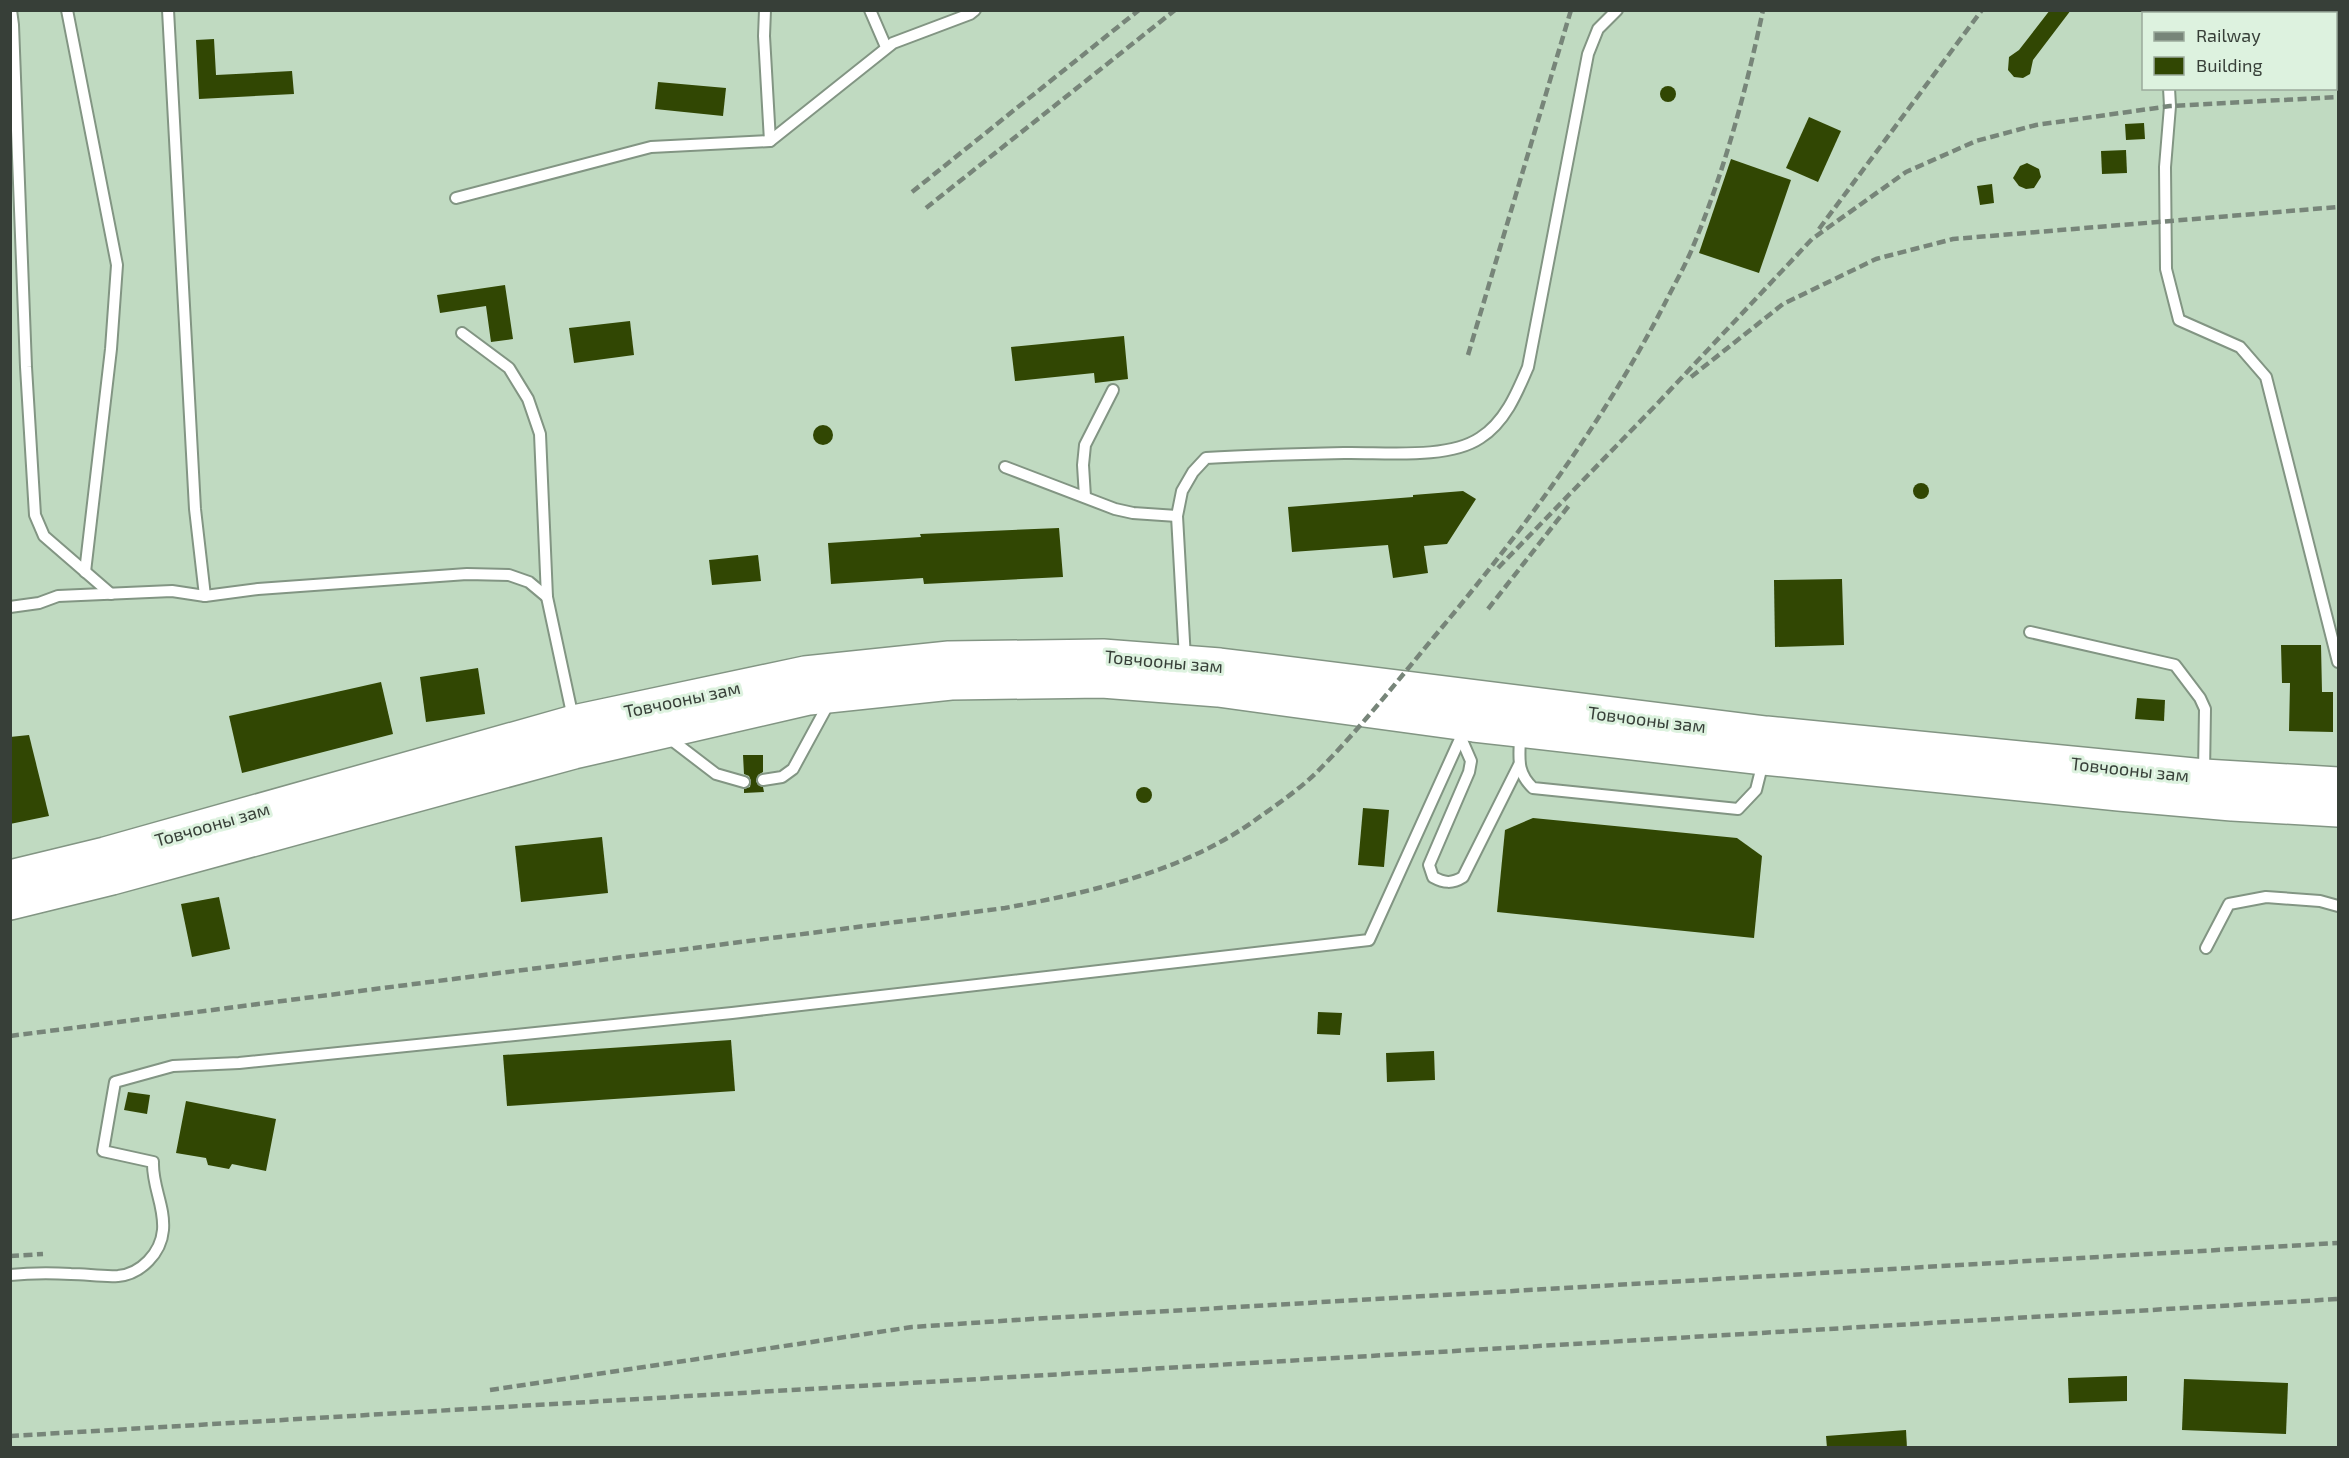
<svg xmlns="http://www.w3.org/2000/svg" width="2349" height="1458" viewBox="0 0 2349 1458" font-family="'Exo 2',sans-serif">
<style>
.built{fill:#c0dac1;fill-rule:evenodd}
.building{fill:#314703}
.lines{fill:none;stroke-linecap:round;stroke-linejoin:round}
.lane-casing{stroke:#829583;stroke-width:14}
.highway-casing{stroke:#829583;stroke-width:36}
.lane{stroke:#fff;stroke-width:10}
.highway{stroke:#fff;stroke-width:33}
.rail{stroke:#778579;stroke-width:4.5;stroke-dasharray:9 4.5;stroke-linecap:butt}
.labels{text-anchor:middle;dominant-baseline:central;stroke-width:6;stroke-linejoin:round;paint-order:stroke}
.street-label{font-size:18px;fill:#373f38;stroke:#ddf2df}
</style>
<rect width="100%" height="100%" fill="#d0e5d2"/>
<path class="built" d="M 11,11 L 2338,11 L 2338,1447 L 11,1447 ZM 2144,14 L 2336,14 L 2336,88 L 2144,88 Z"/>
<g class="building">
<polygon points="2050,10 2071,10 2033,60 2030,74 2023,78 2014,77 2008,70 2009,57 2019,50"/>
<polygon points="214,39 216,75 292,71 294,94 199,99 196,40"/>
<polygon points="658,82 726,88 723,116 655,109"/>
<circle cx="1668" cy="94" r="8"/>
<polygon points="1809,117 1841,131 1818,182 1786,168"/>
<polygon points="2144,123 2145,139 2126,140 2125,124"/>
<polygon points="2126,150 2127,173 2102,174 2101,151"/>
<polygon points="1731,159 1791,180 1759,273 1699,253"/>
<polygon points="2027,163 2039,169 2041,177 2034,188 2026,189 2019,186 2013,178 2020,166"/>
<polygon points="1992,184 1994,203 1980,205 1977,186"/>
<polygon points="505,285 513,339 491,342 486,306 440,313 437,295"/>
<polygon points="630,321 634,355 574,363 569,328"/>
<polygon points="1124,336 1128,379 1095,383 1094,373 1015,381 1011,347"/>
<circle cx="823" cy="435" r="10"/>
<circle cx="1921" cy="491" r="8"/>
<polygon points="1463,491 1476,499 1447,544 1424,546 1428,573 1393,578 1388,545 1292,552 1288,507 1413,497 1413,495"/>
<polygon points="1059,528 1063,577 924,584 923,578 831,584 828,543 921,537 920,534"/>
<polygon points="758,555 761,581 712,585 709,560"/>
<polygon points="1842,579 1844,645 1775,647 1774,580"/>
<polygon points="2281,645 2321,645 2322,692 2333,692 2333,732 2289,731 2290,683 2282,683"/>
<polygon points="478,668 485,714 426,722 420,677"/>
<polygon points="381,682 393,734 242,773 229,716"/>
<polygon points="2137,698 2165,700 2164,721 2135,719"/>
<polygon points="29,735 49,816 10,824 10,737"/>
<polygon points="743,755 763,755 763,772 758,775 756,781 758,785 763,787 764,792 744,793 744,789 750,787 751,781 749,776 744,774"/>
<circle cx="1144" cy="795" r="8"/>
<polygon points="1363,808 1389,810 1384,867 1358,865"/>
<polygon points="1533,818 1737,838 1762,856 1754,938 1497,912 1505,830"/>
<polygon points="602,837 608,893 521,902 515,846"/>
<polygon points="219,897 230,949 192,957 181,904"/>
<polygon points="1318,1012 1342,1013 1340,1035 1317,1034"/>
<polygon points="731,1040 735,1091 507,1106 503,1055"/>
<polygon points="1434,1051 1435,1080 1387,1082 1386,1053"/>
<polygon points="128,1092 150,1095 147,1114 124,1110"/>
<polygon points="186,1101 276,1119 266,1171 232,1164 229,1169 208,1165 206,1158 176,1153"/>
<polygon points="2127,1376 2127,1401 2069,1403 2068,1378"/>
<polygon points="2184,1379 2288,1383 2286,1434 2182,1430"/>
<polygon points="1906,1430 1907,1448 1827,1448 1826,1436"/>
</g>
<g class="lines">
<defs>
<g id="lane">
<polyline points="11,10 13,25 26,367 35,515 44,536 111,594"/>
<polyline points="67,10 117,265 111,349 85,572"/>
<polyline points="168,10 195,509 205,596"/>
<polyline points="765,10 764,36 770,141"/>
<polyline points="870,10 886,47"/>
<polyline points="2168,14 2168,10"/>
<polyline points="2169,88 2170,106 2165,167 2166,269 2179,320 2240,347 2266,377 2338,662"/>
<polyline points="456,198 651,147 770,141 893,43 970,14 975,10"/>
<polyline points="462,333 509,368 528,399 540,434 547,597 573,718"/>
<polyline points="1005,467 1115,509 1133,513 1177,516"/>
<polyline points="1085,497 1083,465 1085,445 1113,390"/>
<polyline points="10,607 39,603 58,596 172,591 205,596 258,589 467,574 509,575 529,582 547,597"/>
<polyline points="2030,632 2175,665 2200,698 2205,709 2204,773"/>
<path d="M 1185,659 L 1177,516 L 1182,491 L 1193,472 L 1206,458 C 1252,455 1298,454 1344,453 C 1382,452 1447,460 1480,438 C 1505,422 1517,393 1528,367 L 1588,54 L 1598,29 L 1617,10"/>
<path d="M 1520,734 C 1520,756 1515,771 1533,788 L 1738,809 L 1756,790 L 1763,762"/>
<polyline points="669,738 716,774 744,782"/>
<path d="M 1461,738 L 1471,761 L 1469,772 L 1429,865 L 1433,877 C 1444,883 1452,884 1463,877 L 1519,765"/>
<polyline points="763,780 782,777 793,769 830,701"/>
<polyline points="2206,948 2229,904 2266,897 2320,901 2338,906"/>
<path d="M 10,1275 C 30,1273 51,1273 71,1274 C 86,1274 102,1277 118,1276 C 141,1274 161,1253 163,1230 C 165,1206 152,1186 153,1162 L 103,1151 L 115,1082 L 173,1066 L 239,1063 L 732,1013 L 1369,940 L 1465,728"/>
</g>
<g id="highway">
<polyline points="10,877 105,854 574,722 805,673 949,658 1103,656 1220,665 1766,733 2204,776 2338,784"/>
<polyline points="10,903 112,878 574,752 809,698 951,683 1102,681 1218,690 1474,725 1764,758 2119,794 2232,804 2338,810"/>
</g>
</defs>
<use href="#lane" class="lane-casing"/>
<use href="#highway" class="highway-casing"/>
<use href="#lane" class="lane"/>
<use href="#highway" class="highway"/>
<g class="rail">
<polyline points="912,192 1139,10"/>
<polyline points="926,208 1175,10"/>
<polyline points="1819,229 1982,10"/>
<polyline points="1468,355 1571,10"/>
<polyline points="1691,377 1783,304 1876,259 1953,239 2338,207"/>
<polyline points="1498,568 1656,405 1812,239 1906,172 1976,141 2036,125 2170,106 2338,97"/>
<polyline points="1488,609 1571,503"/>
<path d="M 10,1036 L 1005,908 C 1090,892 1179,873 1251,823 C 1272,808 1296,792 1315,774 C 1358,731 1395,684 1434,637 C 1520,534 1602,425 1664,305 C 1673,287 1684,268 1692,249 C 1724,173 1746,91 1763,10"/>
<polyline points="10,1256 43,1254"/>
<polyline points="490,1390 912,1327 1031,1319 2338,1243"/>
<polyline points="10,1436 2338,1299"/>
</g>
</g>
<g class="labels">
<g class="street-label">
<text transform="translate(1164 661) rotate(5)">Товчооны зам</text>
<text transform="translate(682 699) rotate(-12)">Товчооны зам</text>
<text transform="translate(1647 719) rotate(7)">Товчооны зам</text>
<text transform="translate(2130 769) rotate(6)">Товчооны зам</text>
<text transform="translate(212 824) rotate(-16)">Товчооны зам</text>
</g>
</g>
<rect width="2349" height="1458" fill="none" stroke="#373f38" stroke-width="24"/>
<rect x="2142" y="12" width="195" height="78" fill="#ddf2df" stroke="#9baa9c" stroke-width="1.5"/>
<rect x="2154" y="32" width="30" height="9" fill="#778579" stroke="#9baa9c" stroke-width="1.5"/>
<text x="2196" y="42" font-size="18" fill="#373f38">Railway</text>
<rect x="2154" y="57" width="30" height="18" fill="#314703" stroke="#9baa9c" stroke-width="1.5"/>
<text x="2196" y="72" font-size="18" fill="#373f38">Building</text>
</svg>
